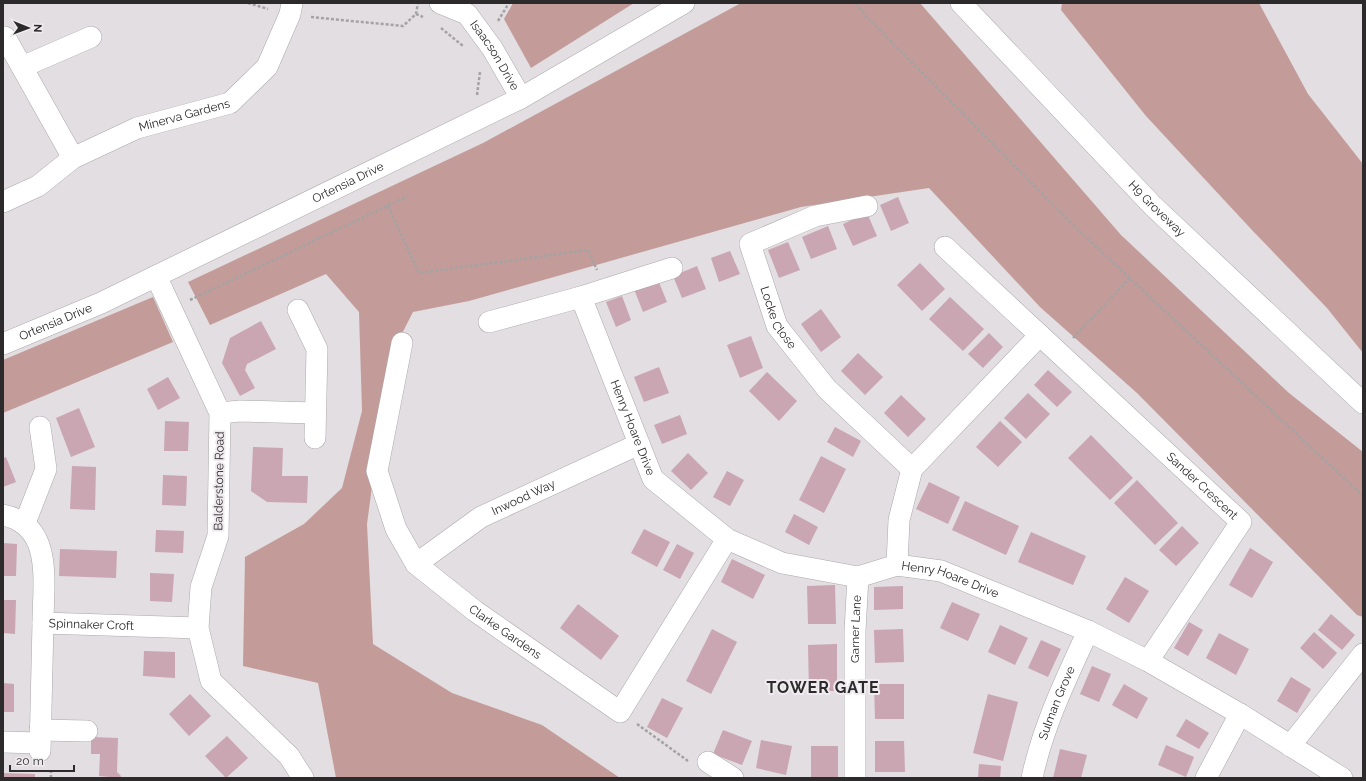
<svg xmlns="http://www.w3.org/2000/svg" width="1366" height="781" viewBox="0 0 1366 781" font-family="Raleway,sans-serif">
<style>
.forest{fill:#c39c9a}
.building{fill:#caa5b2}
.lines{fill:none;stroke-linecap:round;stroke-linejoin:round}
.minor-casing{stroke:#aca8ab;stroke-width:22}
.path{stroke:#a5a2a4;stroke-width:2.5;stroke-dasharray:3 2;stroke-linecap:butt}
.minor{stroke:#fff;stroke-width:21}
.labels{text-anchor:middle;dominant-baseline:central;stroke-width:4;stroke-linejoin:round;paint-order:stroke}
.street-label{font-size:12px;fill:#2c2a2b;stroke:#efebef}
.district-label{font-size:16px;font-weight:bold;letter-spacing:1px;fill:#2c2a2b;stroke:#efebef}
</style>
<rect width="100%" height="100%" fill="#e2dee1"/>
<g class="forest">
<polygon points="513,3 634,3 531,68 504,19"/>
<polygon points="741,3 920,3 1121,235 1289,393 1363,452 1363,617 1357,615 1137,393 1040,307 929,188 801,207 469,301 413,312 389,359 367,524 373,644 452,693 542,725 620,778 336,778 318,683 243,666 245,557 304,524 342,488 362,411 359,312 326,274 210,325 188,282 483,143"/>
<polygon points="1062,3 1259,3 1308,94 1363,164 1363,353 1327,308 1251,229 1146,116 1061,10"/>
<polygon points="153,297 173,342 3,413 3,360"/>
</g>
<g class="building">
<polygon points="898,197 909,223 891,231 880,205"/>
<polygon points="867,213 877,236 853,246 843,224"/>
<polygon points="828,226 837,249 811,259 802,237"/>
<polygon points="788,242 800,270 779,278 768,250"/>
<polygon points="730,251 740,274 719,282 711,258"/>
<polygon points="920,263 945,289 922,311 897,285"/>
<polygon points="697,266 706,289 682,298 673,276"/>
<polygon points="658,280 667,302 643,312 634,289"/>
<polygon points="622,296 631,320 616,327 606,302"/>
<polygon points="950,297 984,329 963,351 929,319"/>
<polygon points="821,309 841,337 821,352 801,324"/>
<polygon points="261,321 276,349 247,364 245,370 255,388 240,396 222,363 230,338"/>
<polygon points="989,333 1003,347 983,368 968,354"/>
<polygon points="751,336 763,368 740,378 727,345"/>
<polygon points="858,353 883,377 865,395 841,371"/>
<polygon points="659,367 669,393 644,402 634,377"/>
<polygon points="1048,370 1072,392 1057,407 1034,385"/>
<polygon points="767,372 797,401 779,421 749,391"/>
<polygon points="168,377 180,398 158,410 147,389"/>
<polygon points="1028,393 1050,414 1026,439 1004,418"/>
<polygon points="901,395 926,419 908,437 884,413"/>
<polygon points="79,408 95,447 71,457 56,418"/>
<polygon points="680,415 687,434 662,444 654,425"/>
<polygon points="165,421 189,422 188,451 164,451"/>
<polygon points="1000,421 1022,442 998,467 976,447"/>
<polygon points="835,427 861,441 853,457 827,442"/>
<polygon points="1091,435 1133,478 1110,500 1068,458"/>
<polygon points="253,447 283,448 282,476 308,476 307,503 267,502 251,491"/>
<polygon points="688,453 708,473 691,490 671,471"/>
<polygon points="821,456 846,469 824,513 799,500"/>
<polygon points="6,457 16,482 3,487 3,458"/>
<polygon points="72,466 96,467 95,510 70,509"/>
<polygon points="727,471 744,480 730,506 713,497"/>
<polygon points="163,475 187,476 186,506 162,505"/>
<polygon points="1137,480 1178,523 1155,545 1114,503"/>
<polygon points="929,482 960,497 948,524 916,509"/>
<polygon points="965,501 1019,526 1006,555 952,530"/>
<polygon points="794,514 818,527 809,545 785,532"/>
<polygon points="1182,526 1199,543 1176,566 1159,550"/>
<polygon points="644,529 670,542 657,567 631,553"/>
<polygon points="156,530 184,531 183,553 155,552"/>
<polygon points="1031,532 1086,556 1073,585 1018,562"/>
<polygon points="3,543 17,544 16,576 3,576"/>
<polygon points="677,544 694,553 680,579 663,570"/>
<polygon points="1250,548 1273,562 1252,598 1229,585"/>
<polygon points="60,549 117,551 116,578 59,576"/>
<polygon points="732,559 765,575 753,599 721,582"/>
<polygon points="150,573 174,574 172,602 150,601"/>
<polygon points="1125,577 1149,591 1129,623 1106,609"/>
<polygon points="835,585 836,624 808,624 807,586"/>
<polygon points="903,586 903,609 874,610 874,587"/>
<polygon points="3,600 16,600 15,634 3,633"/>
<polygon points="952,602 980,614 968,641 940,628"/>
<polygon points="578,604 619,636 601,660 560,628"/>
<polygon points="1331,614 1355,635 1342,650 1318,630"/>
<polygon points="1189,622 1203,630 1188,656 1174,648"/>
<polygon points="1000,625 1028,638 1015,665 988,652"/>
<polygon points="712,629 737,642 711,694 686,681"/>
<polygon points="903,629 904,662 875,663 874,630"/>
<polygon points="1314,632 1337,653 1323,669 1300,648"/>
<polygon points="1219,633 1249,649 1236,675 1206,658"/>
<polygon points="1041,640 1061,649 1048,677 1028,668"/>
<polygon points="837,644 837,691 809,691 808,645"/>
<polygon points="144,651 175,652 175,678 143,676"/>
<polygon points="1092,666 1111,674 1099,702 1080,694"/>
<polygon points="1291,677 1311,689 1297,713 1277,701"/>
<polygon points="3,683 14,684 14,712 3,712"/>
<polygon points="874,684 904,684 904,719 875,719"/>
<polygon points="1124,684 1148,698 1137,719 1112,705"/>
<polygon points="190,694 211,716 189,736 169,714"/>
<polygon points="988,694 1018,702 1003,761 973,753"/>
<polygon points="662,698 683,708 667,738 647,727"/>
<polygon points="1186,719 1209,733 1199,749 1176,736"/>
<polygon points="723,730 752,741 742,765 713,754"/>
<polygon points="227,736 248,758 226,778 205,756"/>
<polygon points="91,737 118,738 117,772 121,776 120,778 99,776 100,754 91,754"/>
<polygon points="761,740 792,746 786,775 756,768"/>
<polygon points="875,741 904,741 905,772 875,772"/>
<polygon points="1166,745 1194,757 1186,777 1158,765"/>
<rect x="811" y="746" width="27" height="32"/>
<polygon points="1060,749 1087,755 1081,778 1053,778"/>
<polygon points="979,764 1001,766 1000,778 978,778"/>
<polygon points="3,773 35,774 35,778 3,778"/>
</g>
<g class="lines">
<defs>
<g id="minor">
<path id="s1" d="M 440,3 L 467,14 L 492,48 L 521,98"/>
<path id="s2" d="M 961,3 L 1153,206 L 1363,403"/>
<polyline points="5,37 73,158"/>
<polyline points="22,67 91,37"/>
<path id="s3" d="M 3,202 L 38,186 L 73,158 L 137,128 L 230,103 L 267,67 L 290,14 L 292,3"/>
<path id="s4" d="M 867,206 L 815,216 L 750,244 L 777,326 L 827,389 L 912,469"/>
<path id="s5" d="M 945,247 L 1241,522 L 1148,661"/>
<path id="s6" d="M 672,268 L 581,297 L 653,479 L 727,539 L 782,563 L 858,577 L 897,565 L 941,571 L 1088,631 L 1148,661 L 1240,714 L 1342,778"/>
<polyline points="156,276 220,413 218,536 201,587 198,628 211,681 289,756 303,778"/>
<polyline points="298,310 317,349 315,438"/>
<polyline points="489,322 581,297"/>
<path id="s7" d="M 402,343 L 377,471 L 396,529 L 416,564 L 475,611 L 620,712 L 727,539"/>
<path id="s8" d="M 3,344 L 101,303 L 521,98 L 684,3"/>
<polyline points="220,413 240,411 315,413"/>
<path id="s9" d="M 3,515 C 54,525 43,583 43,623 L 198,628"/>
<polyline points="25,523 46,469 40,427"/>
<path id="s10" d="M 416,564 L 481,517 L 639,444"/>
<polyline points="897,565 899,520 912,469 1040,335"/>
<polyline points="40,730 87,731"/>
<polyline points="3,742 40,743"/>
<polyline points="1290,746 1363,654"/>
<polyline points="40,751 43,623"/>
<polyline points="708,762 733,778"/>
<path id="s11" d="M 855,778 L 855,631 L 858,577"/>
<path id="s12" d="M 1032,778 C 1043,726 1066,679 1088,631"/>
<polyline points="1206,778 1240,714"/>
</g>
</defs>
<use href="#minor" class="minor-casing"/>
<g class="path">
<polyline points="248,3 268,9"/>
<polyline points="856,3 865,15 1076,228 1363,496"/>
<polyline points="416,14 423,17"/>
<polyline points="311,17 403,26 416,14 418,3"/>
<polyline points="498,21 509,3"/>
<polyline points="441,28 463,46"/>
<polyline points="477,95 480,72"/>
<polyline points="388,206 419,273 588,250 597,270"/>
<polyline points="190,300 408,196"/>
<polyline points="1073,338 1130,278"/>
<polyline points="637,724 688,761"/>
<polyline points="51,778 51,769"/>
</g>
<use href="#minor" class="minor"/>
</g>
<g class="labels">
<g class="street-label">
<text stroke="none"><textPath href="#s1" startOffset="79">Isaacson Drive</textPath></text>
<text stroke="none"><textPath href="#s3" startOffset="203">Minerva Gardens</textPath></text>
<text stroke="none"><textPath href="#s8" startOffset="381">Ortensia Drive</textPath></text>
<text stroke="none"><textPath href="#s2" startOffset="284">H9 Groveway</textPath></text>
<text stroke="none"><textPath href="#s4" startOffset="203">Locke Close</textPath></text>
<text stroke="none"><textPath href="#s8" startOffset="57">Ortensia Drive</textPath></text>
<text stroke="none"><textPath href="#s6" startOffset="236">Henry Hoare Drive</textPath></text>
<text transform="translate(219 481) rotate(-89)">Balderstone Road</text>
<text stroke="none"><textPath href="#s5" startOffset="351">Sander Crescent</textPath></text>
<text stroke="none"><textPath href="#s10" startOffset="127">Inwood Way</textPath></text>
<text stroke="none"><textPath href="#s6" startOffset="620">Henry Hoare Drive</textPath></text>
<text stroke="none"><textPath href="#s9" startOffset="176">Spinnaker Croft</textPath></text>
<text stroke="none"><textPath href="#s11" startOffset="149">Garner Lane</textPath></text>
<text stroke="none"><textPath href="#s7" startOffset="344">Clarke Gardens</textPath></text>
<text stroke="none"><textPath href="#s12" startOffset="79">Sulman Grove</textPath></text>
</g>
<g class="district-label">
<text x="823" y="687">TOWER GATE</text>
</g>
</g>
<rect width="1366" height="781" fill="none" stroke="#2c2a2b" stroke-width="8"/>
<g transform="translate(28 28) rotate(91)" stroke="#efebef" stroke-width="3" paint-order="stroke">
<path d="M0-3L7 15L0 10L-7 15Z" fill="#2c2a2b"/>
<text y="-6" font-size="11" font-weight="bold" text-anchor="middle" fill="#2c2a2b">N</text>
</g>
<path d="M10 765v6h64v-6" fill="none" stroke="#2c2a2b" stroke-width="2"/>
<text x="16" y="765" font-size="12" fill="#2c2a2b" stroke="#efebef" stroke-width="3" paint-order="stroke">20 m</text>
</svg>
